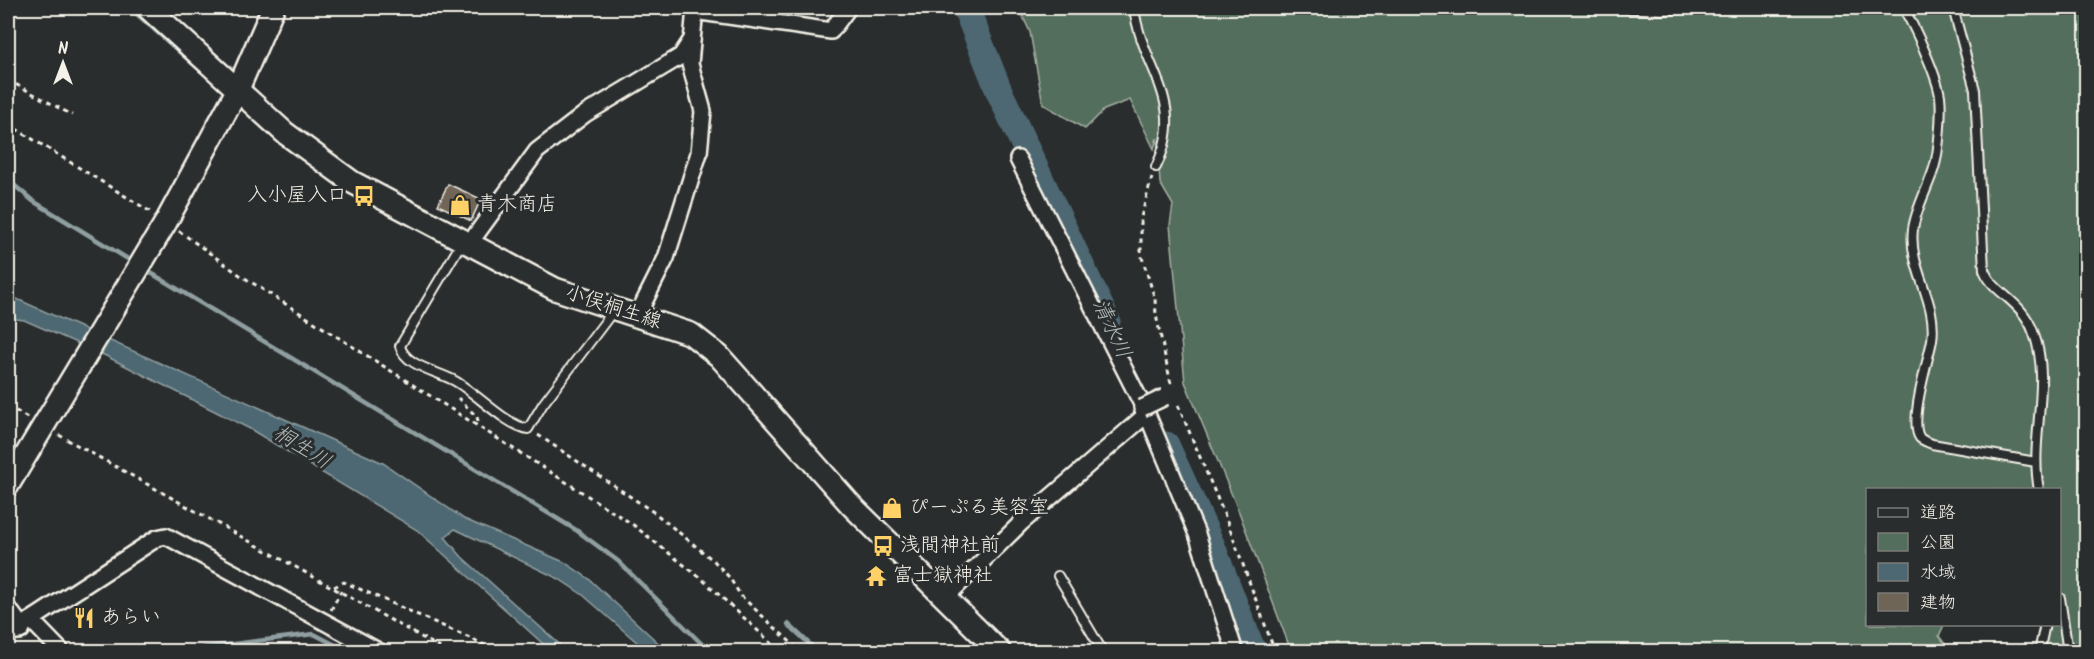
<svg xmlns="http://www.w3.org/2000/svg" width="2094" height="659" viewBox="0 0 2094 659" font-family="Kalam,'Klee One',sans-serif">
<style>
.green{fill:#536e5d;stroke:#a4b0a2;stroke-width:1.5}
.water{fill:#4d6872;stroke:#909fa1;stroke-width:1.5}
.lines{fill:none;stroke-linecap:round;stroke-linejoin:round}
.stream{stroke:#909fa1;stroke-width:4.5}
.river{stroke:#4d6872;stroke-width:27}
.building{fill:#6f6556;stroke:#f4f1e8;stroke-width:1.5}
.lane-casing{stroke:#f4f1e8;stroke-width:12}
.street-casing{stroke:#f4f1e8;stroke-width:20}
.secondary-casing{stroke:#f4f1e8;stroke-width:26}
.path{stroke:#f4f1e8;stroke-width:3;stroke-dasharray:4.5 4.5;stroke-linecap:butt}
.lane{stroke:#2a2d2e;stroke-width:8}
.street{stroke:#2a2d2e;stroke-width:15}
.secondary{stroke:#2a2d2e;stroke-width:21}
.street-bridge-casing{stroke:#f4f1e8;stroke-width:20;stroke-linecap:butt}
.street-bridge{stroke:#2a2d2e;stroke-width:15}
.labels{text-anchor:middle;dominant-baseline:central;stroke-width:6;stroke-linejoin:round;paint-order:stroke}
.poi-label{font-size:20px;fill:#f4f1e8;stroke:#2a2d2e;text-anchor:start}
.street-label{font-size:20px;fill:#f4f1e8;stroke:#2a2d2e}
.water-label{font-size:21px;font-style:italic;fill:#b1bab9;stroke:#2a2d2e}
</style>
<rect width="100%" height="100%" fill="#2a2d2e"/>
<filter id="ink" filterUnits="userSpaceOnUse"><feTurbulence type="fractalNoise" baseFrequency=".0167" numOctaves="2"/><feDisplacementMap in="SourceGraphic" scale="12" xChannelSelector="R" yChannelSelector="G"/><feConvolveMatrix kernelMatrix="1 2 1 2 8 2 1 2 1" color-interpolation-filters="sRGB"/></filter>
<g filter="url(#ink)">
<polygon class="green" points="1019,8 2086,8 2086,651 2042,651 2038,625 2060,624 2060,490 1868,490 1868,624 1944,625 1939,636 1950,651 1291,651 1239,512 1185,382 1170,225 1173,205 1160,183 1157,138 1154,149 1130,100 1104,110 1085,129 1043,104 1030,32"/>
<polygon class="water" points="8,295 383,463 464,519 564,562 588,578 667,651 647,651 583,595 559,579 455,529 445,537 462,557 567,651 551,651 417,530 250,429 104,355 24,320 9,318"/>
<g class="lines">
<g class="stream">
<polyline points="130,8 200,70"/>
<polyline points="8,180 33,201 136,264"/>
<polyline points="146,270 576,530 618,561 710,652"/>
<polyline points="788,624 818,652"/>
<polyline points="169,652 314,634 343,649"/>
</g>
<g class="river">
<polyline points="966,8 999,91 1107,321"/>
<polyline points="1166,445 1211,544 1253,652"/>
</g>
</g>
<polygon class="building" points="448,184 481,199 471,221 438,205"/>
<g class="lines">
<defs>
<g id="lane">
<path d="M 1134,8 C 1142,70 1188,100 1156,167"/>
<polyline points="1621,8 1662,10 1700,8"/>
<path d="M 1903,8 C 1914,25 1937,76 1940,96 C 1942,113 1939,152 1934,168 C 1928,188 1916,208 1913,229 C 1908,269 1938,301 1932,340 C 1929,358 1908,423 1920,438 C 1923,441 1928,442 1932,444 L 2036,462"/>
<path d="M 1953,8 L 1975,90 L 1984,270 C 1993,294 2023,300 2034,334 C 2052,384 2029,438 2039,490"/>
<path d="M 462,242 L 400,346 C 405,366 437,371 455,381 C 476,393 507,426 528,429 L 543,404 L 614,310"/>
<polyline points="1058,576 1103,652"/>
<polyline points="2060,598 2068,652"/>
<polyline points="2039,652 2045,624"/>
</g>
<g id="street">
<polyline points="694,11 831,31 848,8"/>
<polyline points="1018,159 1147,414 1197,534 1235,652"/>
<polyline points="469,244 537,151 585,114 681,56 692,39"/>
<polyline points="637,316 666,258 699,153 703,111 690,64 695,8"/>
<polyline points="945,598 1022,522 1147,414 1142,408"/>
<polyline points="31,620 62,652"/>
<polyline points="8,635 157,538 166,536 380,652"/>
</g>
<g id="secondary">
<polyline points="148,8 285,133 352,182 555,289 691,334 719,356 851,505 1000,652"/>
<polyline points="8,485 166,222 238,89 273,8"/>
<polyline points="8,613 19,628"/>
</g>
</defs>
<use href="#lane" class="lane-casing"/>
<use href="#street" class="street-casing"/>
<use href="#secondary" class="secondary-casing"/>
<g class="path">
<polyline points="8,80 72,115"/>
<polyline points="8,124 151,212"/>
<polyline points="1152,177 1141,217 1141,254 1155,299 1156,315 1171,384"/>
<polyline points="179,231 240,275 632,524 703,580 781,652"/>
<polyline points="458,398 477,417 479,425"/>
<polyline points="1178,405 1227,521 1275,652"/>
<polyline points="8,406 29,419"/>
<polyline points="59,435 448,652"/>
<polyline points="538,435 655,513 714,561 729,577 741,596 801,652"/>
<polyline points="334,587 344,582 481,643 493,652"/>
<polyline points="331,610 341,591"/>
</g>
<use href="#lane" class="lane"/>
<use href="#street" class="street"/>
<use href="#secondary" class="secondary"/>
<defs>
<polyline id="street-bridge" points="1142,408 1165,397"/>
</defs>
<use href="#street-bridge" class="street-bridge-casing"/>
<use href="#street-bridge" class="street-bridge"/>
</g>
</g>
<defs>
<symbol id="bus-bare" viewBox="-9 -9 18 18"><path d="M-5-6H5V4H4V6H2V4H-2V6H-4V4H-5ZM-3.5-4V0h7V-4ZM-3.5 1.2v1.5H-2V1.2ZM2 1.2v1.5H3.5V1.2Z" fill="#ffd166" stroke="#2a2d2e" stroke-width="2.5" paint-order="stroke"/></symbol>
<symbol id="shop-bare" viewBox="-9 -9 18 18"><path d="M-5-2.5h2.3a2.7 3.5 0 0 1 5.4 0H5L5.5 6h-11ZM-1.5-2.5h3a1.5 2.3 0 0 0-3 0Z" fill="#ffd166" stroke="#2a2d2e" stroke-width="2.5" paint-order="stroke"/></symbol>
<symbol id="temple-bare" viewBox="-9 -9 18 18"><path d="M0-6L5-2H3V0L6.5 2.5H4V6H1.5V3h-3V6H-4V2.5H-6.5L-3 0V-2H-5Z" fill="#ffd166" stroke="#2a2d2e" stroke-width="2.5" paint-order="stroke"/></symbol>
<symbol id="restaurant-bare" viewBox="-9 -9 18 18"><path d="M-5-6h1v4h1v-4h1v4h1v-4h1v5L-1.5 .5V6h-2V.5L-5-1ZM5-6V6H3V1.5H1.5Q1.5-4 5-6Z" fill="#ffd166" stroke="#2a2d2e" stroke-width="2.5" paint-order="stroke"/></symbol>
</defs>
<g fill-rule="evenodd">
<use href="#bus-bare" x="349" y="181" width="30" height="30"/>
<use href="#shop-bare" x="445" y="190" width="30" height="30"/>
<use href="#shop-bare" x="877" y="493" width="30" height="30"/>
<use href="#bus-bare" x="868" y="531" width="30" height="30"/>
<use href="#temple-bare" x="861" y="561" width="30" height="30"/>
<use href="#restaurant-bare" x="69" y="603" width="30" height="30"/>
</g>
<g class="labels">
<g class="poi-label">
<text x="347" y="196" text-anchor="end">入小屋入口</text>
<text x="477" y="205">青木商店</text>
<text x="909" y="508">ぴーぷる美容室</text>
<text x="900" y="546">浅間神社前</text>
<text x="893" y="576">富士獄神社</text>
<text x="101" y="618">あらい</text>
</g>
<g class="street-label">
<text transform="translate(613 308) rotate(18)">小俣桐生線</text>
</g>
<g class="water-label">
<text transform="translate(1111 329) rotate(65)">清水川</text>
<text transform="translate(302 448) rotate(32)">桐生川</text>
</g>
</g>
<rect width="2094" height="659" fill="none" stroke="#2a2d2e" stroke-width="30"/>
<rect x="15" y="15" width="2064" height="629" fill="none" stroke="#f4f1e8" stroke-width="2" filter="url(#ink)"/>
<rect x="1866" y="488" width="195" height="138" fill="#2a2d2e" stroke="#7b7b78" stroke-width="1.5"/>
<rect x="1878" y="508" width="30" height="9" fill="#2a2d2e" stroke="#7b7b78" stroke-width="1.5"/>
<text x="1920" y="518" font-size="18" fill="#f4f1e8">道路</text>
<rect x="1878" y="533" width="30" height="18" fill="#536e5d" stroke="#7b7b78" stroke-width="1.5"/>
<text x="1920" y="548" font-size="18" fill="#f4f1e8">公園</text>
<rect x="1878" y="563" width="30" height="18" fill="#4d6872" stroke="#7b7b78" stroke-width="1.5"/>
<text x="1920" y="578" font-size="18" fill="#f4f1e8">水域</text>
<rect x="1878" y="593" width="30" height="18" fill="#6f6556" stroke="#7b7b78" stroke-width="1.5"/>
<text x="1920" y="608" font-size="18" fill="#f4f1e8">建物</text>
<g transform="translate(63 63)" stroke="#2a2d2e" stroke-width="4.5" paint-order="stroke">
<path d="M0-4.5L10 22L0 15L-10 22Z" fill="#f4f1e8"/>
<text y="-9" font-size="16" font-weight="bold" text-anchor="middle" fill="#f4f1e8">N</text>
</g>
</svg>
